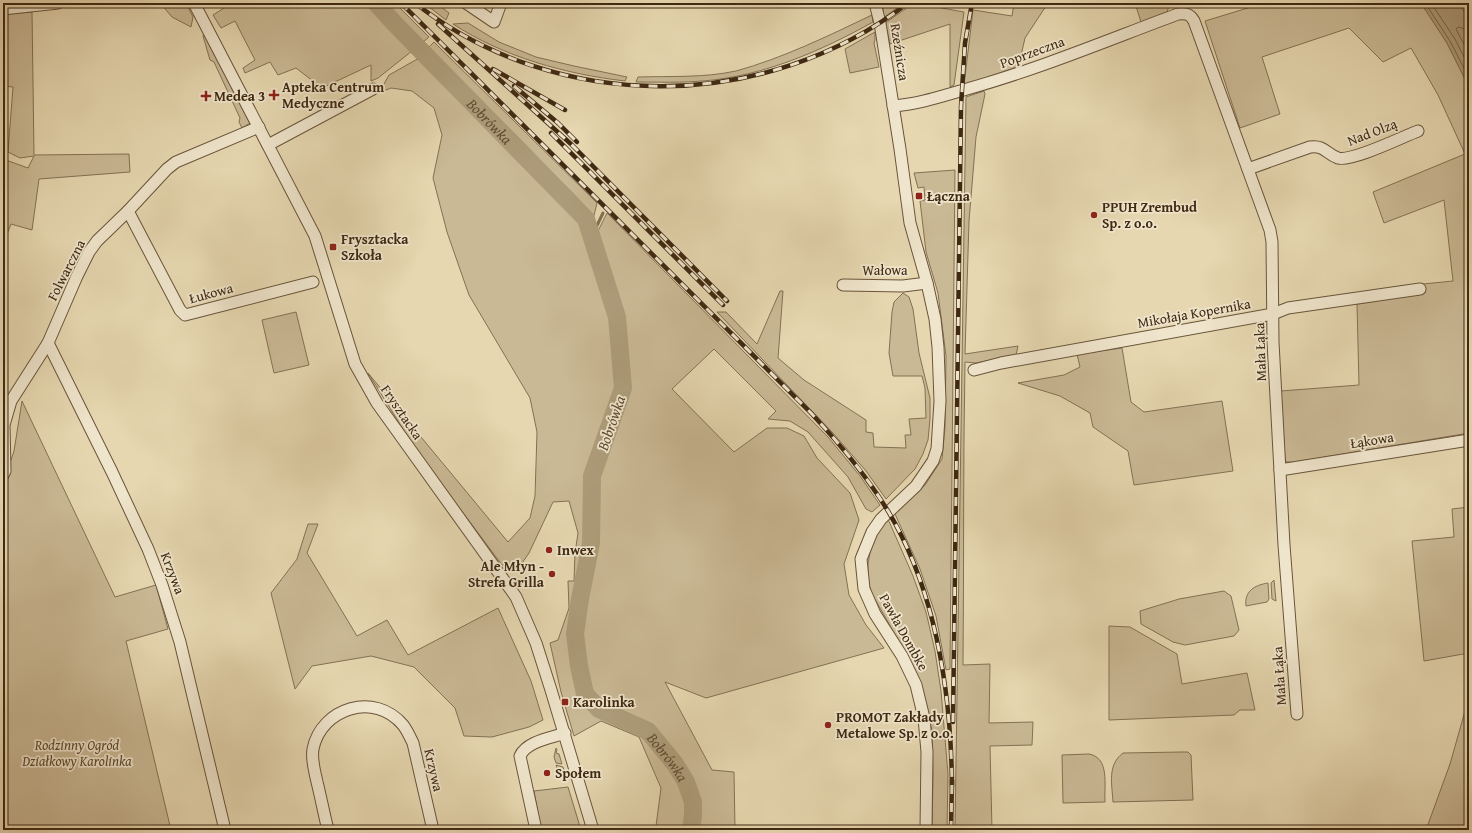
<svg xmlns="http://www.w3.org/2000/svg" width="1472" height="833" viewBox="0 0 1472 833" font-family="'Gentium Book Plus',serif">
<style>
.green{fill:#cab995;stroke:#847154}
.water{fill:#ad9c7a;stroke:#816e50}
.lines{fill:none;stroke-linecap:round;stroke-linejoin:round}
.shore{stroke:#766246;stroke-width:1}
.stream{stroke:#816e50;stroke-width:3}
.river{stroke:#ad9c7a;stroke-width:18}
.minor-casing{stroke:#69543a;stroke-width:13}
.minor{stroke:#efe5cc;stroke-width:11}
.rail-casing{stroke:#3f2912;stroke-width:4.5}
.rail{stroke:#efe5cc;stroke-width:3;stroke-dasharray:9;stroke-linecap:butt}
.poi-dot{fill:#8f2418;stroke:#efe5cc;stroke-width:1.5}
.labels{text-anchor:middle;dominant-baseline:central;stroke-width:3.5;stroke-linejoin:round;paint-order:stroke}
.street-label{font-size:14px;fill:#3f2912;stroke:#efe5cc}
.poi-label{font-size:14px;font-weight:bold;fill:#3f2912;stroke:#efe5cc;text-anchor:start}
.park-label{font-size:14px;font-style:italic;fill:#5b462c;stroke:#efe5cc}
.water-label{font-size:15px;font-style:italic;fill:#604c31;stroke:#efe5cc}
</style>
<rect width="100%" height="100%" fill="#e6d7b0"/>
<filter id="stains"><feTurbulence type="fractalNoise" baseFrequency=".005" numOctaves="4"/><feColorMatrix values="0 0 0 0 .2 0 0 0 0 .09 0 0 0 0 .02 0 0 0 .5 -.17"/></filter>
<radialGradient id="worn" r=".72"><stop offset=".6" stop-color="#630" stop-opacity="0"/><stop offset="1" stop-color="#630" stop-opacity=".3"/></radialGradient>
<g class="green">
<polygon points="160,3 186,3 193,17 191,27 172,17"/>
<polygon points="222,3 365,3 412,51 378,78 371,81 371,65 322,88 296,68 278,75 270,62 245,73 243,68 255,60 235,21 221,28 213,15 224,8"/>
<polygon points="381,3 395,3 429,37 422,43 396,20"/>
<polygon points="424,3 436,3 449,13 446,20"/>
<polygon points="881,3 904,3 883,18 883,8"/>
<polygon points="914,3 964,12 954,85 950,87 950,24 890,44 885,23"/>
<polygon points="1014,3 1048,3 1025,38 1020,60 1014,68 964,85 973,10 1012,16"/>
<polygon points="1135,3 1170,3 1167,12 1141,22"/>
<polygon points="1264,3 1421,3 1447,43 1469,87 1469,433 1295,462 1287,462 1285,460 1281,391 1359,385 1357,304 1425,293 1423,284 1453,281 1444,200 1384,223 1373,192 1465,154 1438,95 1411,48 1383,62 1349,28 1262,57 1280,114 1240,128 1205,21"/>
<polygon points="1458,3 1469,3 1469,18"/>
<polygon points="32,12 34,155 129,154 130,172 39,179 32,230 11,224 3,245 3,159 28,168 34,156 20,158 8,152 13,87 3,86 3,14"/>
<path d="M 872,15 L 873,22 C 821,51 764,76 703,81 C 681,83 659,82 636,82 L 638,77 C 670,76 704,78 736,71 C 783,58 828,36 872,15 Z"/>
<path d="M 468,23 L 499,42 L 536,57 L 574,66 L 627,77 L 625,81 C 565,74 504,57 453,24 Z"/>
<polygon points="875,32 875,40 874,43 879,67 850,73 845,49"/>
<polygon points="204,33 250,123 242,128 239,122 240,118 214,62 210,60 203,36"/>
<polygon points="434,42 597,203 592,224 584,205 504,123 428,48"/>
<polygon points="421,57 585,223 603,283 614,332 619,374 618,391 587,473 584,500 585,543 567,633 572,662 584,696 598,714 648,738 674,768 689,805 684,830 660,830 656,826 661,788 639,737 601,721 574,736 561,692 550,643 558,640 569,608 568,581 574,581 575,553 578,533 569,501 553,502 529,553 520,566 502,565 416,450 368,373 508,542 530,518 535,496 537,432 530,398 469,295 447,232 433,178 442,135 434,108 412,91 391,88 379,93 389,75"/>
<path d="M 984,91 L 985,94 L 976,137 L 969,221 L 965,354 L 1018,346 L 1016,355 L 976,363 L 965,362 C 963,463 964,564 963,665 L 990,664 L 989,723 L 1033,722 L 1032,745 L 990,746 L 992,830 L 955,830 L 966,97 Z"/>
<polygon points="955,170 950,669 946,670 936,616 920,569 895,514 925,485 942,459 945,427 946,356 938,293 926,252 920,201 925,200 924,187 918,188 914,173"/>
<polygon points="607,213 828,437 860,476 880,505 872,512 866,509 848,477 808,432 790,421 768,419 776,411 714,349 672,389 734,452 767,428 787,428 804,436 817,458 850,493 859,520 844,564 849,595 866,625 884,648 706,698 665,682 712,770 734,772 735,830 698,830 698,813 694,785 673,753 648,722 609,708 589,692 582,658 581,630 594,563 598,474 613,434 628,387 622,311 597,233"/>
<polygon points="780,291 783,291 778,358 804,380 866,420 866,432 873,433 874,447 906,448 905,435 911,435 909,419 926,418 925,388 922,376 893,376 889,353 892,312 894,302 903,293 909,297 913,309 919,353 930,398 930,419 928,440 923,454 915,469 886,499 866,471 833,433 717,312 726,312 757,344"/>
<polygon points="296,312 309,365 274,373 262,320"/>
<polygon points="1122,348 1131,402 1144,412 1222,401 1233,471 1134,485 1128,451 1093,427 1090,413 1060,396 1018,383 1064,375 1080,367 1077,354"/>
<polygon points="22,401 115,597 156,585 168,629 126,641 171,830 3,830 3,484 14,451"/>
<polygon points="1469,507 1469,653 1424,661 1412,541 1454,537 1452,509"/>
<polygon points="888,519 913,576 926,612 935,651 941,691 948,774 947,830 932,830 933,776 932,730 917,676 888,622 873,596 868,582 868,564 872,541"/>
<polygon points="308,524 318,524 307,553 357,636 387,620 408,655 498,608 531,681 543,720 529,727 492,737 464,736 455,708 414,667 371,656 312,666 295,689 271,593 297,559"/>
<polygon points="1274,580 1276,601 1272,599 1271,583"/>
<path d="M 1268,583 L 1269,599 L 1267,602 L 1246,606 C 1244,591 1255,585 1268,583 Z"/>
<polygon points="1224,591 1231,596 1239,630 1234,636 1185,645 1173,642 1141,624 1140,611 1179,599"/>
<polygon points="1109,626 1130,627 1177,654 1182,684 1247,673 1255,710 1240,710 1234,715 1109,720"/>
<polygon points="1469,697 1469,830 1426,830 1450,764"/>
<polygon points="556,748 557,750 556,753 559,754 562,764 556,763 554,757"/>
<path d="M 1182,752 L 1188,752 L 1191,755 L 1193,800 L 1113,802 C 1112,784 1107,765 1123,753 Z"/>
<path d="M 1089,754 C 1110,758 1104,785 1105,802 L 1063,803 L 1062,755 Z"/>
<polygon points="556,765 563,767 568,780 566,780 564,774 559,775"/>
<polygon points="568,787 581,830 541,830 534,791"/>
</g>
<polygon class="water" points="1421,3 1458,3 1469,18 1469,87 1447,43"/>
<g class="lines">
<g class="shore">
<polyline points="1425,3 1450,41 1469,78"/>
<polyline points="1431,3 1455,39 1469,67"/>
<polyline points="1469,30 1458,27 1456,29 1469,54"/>
</g>
<polyline class="stream" points="592,236 603,213"/>
<path class="river" id="s1" d="M 376,3 L 395,24 L 586,219 L 617,317 L 623,388 L 592,476 L 591,543 L 580,599 L 575,634 L 579,666 L 585,694 L 599,709 L 648,731 L 675,764 L 686,782 L 693,802 L 693,815 L 691,830"/>
<defs>
<g id="minor">
<polyline points="194,3 315,236 355,364 377,403 516,597 536,643 551,690 593,830"/>
<polyline points="466,3 494,22 501,3"/>
<polyline points="875,3 880,23 900,149 910,223 927,283 935,319 938,347 940,401 937,449 933,461 916,486 881,519 872,532 861,559 864,589 875,614 902,656 916,685 924,718 927,752 926,830"/>
<polyline points="3,9 58,3"/>
<path d="M 893,106 C 919,104 942,96 967,89 C 1039,69 1108,40 1178,14 C 1186,13 1190,14 1194,21 L 1270,230 L 1272,242 L 1273,342 L 1284,545 L 1297,714"/>
<polyline points="268,145 373,89"/>
<path d="M 1248,169 L 1310,147 C 1325,145 1326,154 1338,158 C 1352,162 1402,137 1418,131"/>
<polyline points="128,211 180,310 185,315 313,282"/>
<polyline points="843,285 903,286 927,283"/>
<polyline points="48,343 112,472 148,549 162,585 180,642 225,830"/>
<polyline points="974,370 1001,363 1273,314 1288,308 1420,289"/>
<polyline points="1280,470 1469,440"/>
<polyline points="3,475 5,471 4,425 11,401 48,343 77,276 89,252 97,241 128,211 167,169 176,162 259,127"/>
<path d="M 328,830 C 324,814 321,798 317,782 C 315,772 311,760 313,749 C 321,708 375,691 403,725 C 407,730 410,737 413,743 L 433,830"/>
<path d="M 536,830 L 520,756 C 527,741 551,738 565,733"/>
</g>
</defs>
<use href="#minor" class="minor-casing"/>
<use href="#minor" class="minor"/>
<defs>
<g id="rail">
<path d="M 401,3 L 811,413 C 840,444 866,475 888,511 C 936,591 951,693 952,786"/>
<path d="M 415,3 C 558,115 765,113 908,3"/>
<polyline points="438,24 571,144 727,301"/>
<polyline points="493,69 565,110"/>
<polyline points="514,86 558,123 577,142"/>
<polyline points="551,133 723,305"/>
<polyline points="953,722 961,106 965,43 972,3"/>
<polyline points="951,830 952,780"/>
</g>
</defs>
<use href="#rail" class="rail-casing"/>
<use href="#rail" class="rail"/>
</g>
<g class="poi-dot">
<path d="M272 89h4v4h4v4h-4v4h-4v-4h-4v-4h4z"/>
<path d="M204 90h4v4h4v4h-4v4h-4v-4h-4v-4h4z"/>
<rect x="915" y="192" width="8" height="8" rx="2"/>
<circle cx="1094" cy="215" r="4"/>
<rect x="329" y="243" width="8" height="8" rx="2"/>
<circle cx="549" cy="550" r="4"/>
<circle cx="552" cy="574" r="4"/>
<rect x="561" y="698" width="8" height="8" rx="2"/>
<circle cx="828" cy="725" r="4"/>
<circle cx="547" cy="773" r="4"/>
</g>
<g class="labels">
<g class="street-label">
<text transform="translate(900 52) rotate(81)">Rzeźnicza</text>
<text transform="translate(1032 52) rotate(-20)">Poprzeczna</text>
<text transform="translate(1372 132) rotate(-21)">Nad Olzą</text>
<text transform="translate(66 270) rotate(-63)">Folwarczna</text>
<text x="885" y="270">Wałowa</text>
<text transform="translate(211 293) rotate(-15)">Łukowa</text>
<text transform="translate(1194 313) rotate(-10)">Mikołaja Kopernika</text>
<text transform="translate(1260 352) rotate(-92)">Mała Łąka</text>
<text transform="translate(402 412) rotate(56)">Frysztacka</text>
<text transform="translate(1372 440) rotate(-9)">Łąkowa</text>
<text transform="translate(173 573) rotate(69)">Krzywa</text>
<text transform="translate(904 632) rotate(61)">Pawła Dombke</text>
<text transform="translate(1279 676) rotate(-94)">Mała Łąka</text>
<text transform="translate(434 770) rotate(77)">Krzywa</text>
</g>
<g class="poi-label">
<text x="282" y="87">Apteka Centrum<tspan x="282" dy="16">Medyczne</tspan></text>
<text x="214" y="96">Medea 3</text>
<text x="927" y="196">Łączna</text>
<text x="1102" y="207">PPUH Zrembud<tspan x="1102" dy="16">Sp. z o.o.</tspan></text>
<text x="341" y="239">Frysztacka<tspan x="341" dy="16">Szkoła</tspan></text>
<text x="557" y="550">Inwex</text>
<text x="544" y="566" text-anchor="end">Ale Młyn -<tspan x="544" dy="16">Strefa Grilla</tspan></text>
<text x="573" y="702">Karolinka</text>
<text x="836" y="717">PROMOT Zakłady<tspan x="836" dy="16">Metalowe Sp. z o.o.</tspan></text>
<text x="555" y="773">Społem</text>
</g>
<g class="park-label">
<text x="77" y="745">Rodzinny Ogród<tspan x="77" dy="16">Działkowy Karolinka</tspan></text>
</g>
<g class="water-label">
<text stroke="none"><textPath href="#s1" startOffset="164">Bobrówka</textPath></text>
<text transform="translate(611 423) rotate(-71)">Bobrówka</text>
<text stroke="none"><textPath href="#s1" startOffset="896">Bobrówka</textPath></text>
</g>
</g>
<rect width="1472" height="833" fill="none" stroke="#e6d7b0" stroke-width="16"/>
<rect x="4" y="4" width="1464" height="825" fill="none" stroke="#3f2912" stroke-width="2"/>
<rect x="8" y="8" width="1456" height="817" fill="none" stroke="#3f2912"/>
<rect width="100%" height="100%" filter="url(#stains)"/>
<rect width="100%" height="100%" fill="url(#worn)"/>
</svg>
